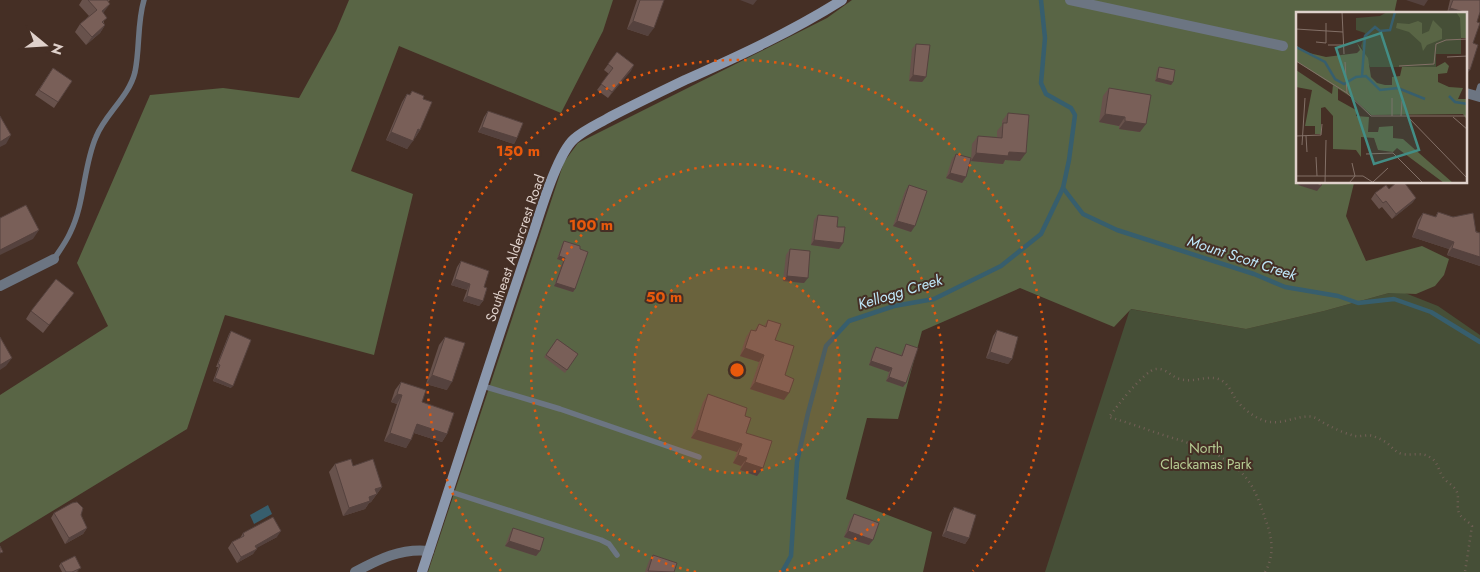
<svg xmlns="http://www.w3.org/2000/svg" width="1480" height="572" viewBox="0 0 1480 572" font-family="Jost,sans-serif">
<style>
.green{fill:#464f37}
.forest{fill:#596545}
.water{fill:#375e6d}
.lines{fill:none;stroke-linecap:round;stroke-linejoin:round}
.stream{stroke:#375e6d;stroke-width:4.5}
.path{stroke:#736057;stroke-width:2.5;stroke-dasharray:1 4;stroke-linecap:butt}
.lane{stroke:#6c7582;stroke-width:5.5}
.street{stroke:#6c7582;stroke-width:10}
.secondary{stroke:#8b98ad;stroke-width:10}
.wall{fill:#68524c}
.shaded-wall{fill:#55423e}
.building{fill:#795f58;stroke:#55423e}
.ring{fill:none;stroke:#e8590c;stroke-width:2.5;stroke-dasharray:2.5 5}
.labels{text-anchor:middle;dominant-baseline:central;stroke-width:4;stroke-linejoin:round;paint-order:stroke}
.street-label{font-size:14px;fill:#dfd1cb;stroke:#452f25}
.park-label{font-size:14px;fill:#b6cc93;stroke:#452f25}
.water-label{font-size:15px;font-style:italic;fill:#bee6f8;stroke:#452f25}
.inset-river{fill:none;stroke:#375e6d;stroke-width:2.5}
.inset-road{fill:none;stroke:#837067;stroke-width:1}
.view{fill:#438d85;fill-opacity:0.15;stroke:#438d85;stroke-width:2.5}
.inset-edge{fill:none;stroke:#dfd1cb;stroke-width:2.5}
.centre{fill:#e8590c;stroke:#452f25;stroke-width:2.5}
.ring-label{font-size:15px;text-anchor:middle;font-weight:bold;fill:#e8590c;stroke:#452f25;stroke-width:4;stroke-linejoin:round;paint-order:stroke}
</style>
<rect width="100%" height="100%" fill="#452f25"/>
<polygon class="green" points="1389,293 1405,293 1438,306 1480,335 1480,572 1045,572 1130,309 1246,329 1324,311"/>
<g class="forest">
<polygon points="349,0 613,0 603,31 561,113 399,46 351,171 413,194 374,355 225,315 187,429 0,543 0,395 108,326 77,263 150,95 223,88 299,98 336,31"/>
<polygon points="852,0 1397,0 1394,14 1298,14 1298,182 1354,183 1346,216 1366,261 1422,246 1449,259 1444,275 1435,286 1416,294 1389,293 1324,311 1246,329 1131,309 1114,327 1020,288 922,331 898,419 867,418 846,499 932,532 923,572 428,572 564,162 578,143 827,18"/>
</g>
<polygon class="water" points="268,505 272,514 254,524 250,515"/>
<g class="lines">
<g class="stream">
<polyline points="1063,188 1083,214 1117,230 1254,274 1285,287 1338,296 1358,303 1394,299 1431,312 1480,342"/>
<polyline points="782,572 791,556 797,462 808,413 826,346 849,321 894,306 934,299 1001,266 1041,234 1063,188 1069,160 1075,115 1071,108 1046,94 1041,83 1045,38 1041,0"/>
</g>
<path class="path" d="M 1265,572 C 1275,555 1272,538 1266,521 C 1261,507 1256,490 1247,479 C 1226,452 1191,444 1160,434 C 1143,428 1126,422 1109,417 C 1117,406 1145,370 1156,369 C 1167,368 1171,377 1180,379 C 1194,384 1211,372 1224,382 C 1229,386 1232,393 1235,398 C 1242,408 1253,417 1265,421 C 1282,426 1299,414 1313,417 C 1319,419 1324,424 1330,426 C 1337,430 1347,434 1355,436 C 1361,437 1367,434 1373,436 C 1378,438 1383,440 1387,443 C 1392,447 1395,452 1402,454 C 1413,456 1422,451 1431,458 C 1438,462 1438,470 1443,477 C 1446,482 1453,485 1456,490 C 1460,497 1456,505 1459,513 C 1461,518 1468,521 1472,526 L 1465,572"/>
<g class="lane">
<polyline points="1477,96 1480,86"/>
<path d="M 54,259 C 60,250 66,242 70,233 C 85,203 83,167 96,137 C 105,114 129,97 135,72 C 140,48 137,23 144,0"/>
<polyline points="483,386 560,409 699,457"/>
<polyline points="448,491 601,540 609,544 617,555"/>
</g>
<g class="street">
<polyline points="1070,0 1283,46"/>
<polyline points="1466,93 1480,97"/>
<polyline points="0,286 54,259"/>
<path d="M 355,572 C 379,559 401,548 429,551"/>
</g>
<path class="secondary" d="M 422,572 C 459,460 494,348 532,237 C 540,213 557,154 574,139 C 584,130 598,124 610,117 C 635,104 660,92 685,80 C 739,56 793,31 842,0"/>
</g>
<g class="wall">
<polygon points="82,0 110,0 108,2 103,13 104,23 105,25 100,33 86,45 75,32 80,24 89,16 79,5"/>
<polygon points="637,0 664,0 648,36 627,29"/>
<polygon points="1450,0 1480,0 1473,43 1466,14 1450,14 1447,13"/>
<polygon points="916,44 926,77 922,82 909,81 912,49"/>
<polygon points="617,52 634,65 608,98 597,90 609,74 604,70"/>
<polygon points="1159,67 1173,82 1171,85 1155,81 1157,70"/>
<polygon points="53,68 72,81 54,108 35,95"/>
<polygon points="1109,88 1140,132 1119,129 1119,126 1099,122 1103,96"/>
<polygon points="412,91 423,99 420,130 415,138 414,138 407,149 386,140 402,102 407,94 410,95"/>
<polygon points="488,111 517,138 514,144 478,132 484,117"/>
<polygon points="1008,113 1020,161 1005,160 1003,164 971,161 972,144 978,136 997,137 997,131 1002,125 1002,121"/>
<polygon points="956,154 966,177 962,183 946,178 952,159"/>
<polygon points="909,185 911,232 893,226 905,191"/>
<polygon points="1389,189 1416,198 1412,203 1392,219 1382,207 1379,209 1371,199 1375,193"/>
<polygon points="1438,212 1480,233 1480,266 1447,255 1449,249 1412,237 1418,220 1423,213 1435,217"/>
<polygon points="818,215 837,227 843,243 839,249 811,245 814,220"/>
<polygon points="564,241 580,249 575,289 573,292 554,286 563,261 557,259 562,244"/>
<polygon points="790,249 804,283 783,281 786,255"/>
<polygon points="461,261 484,287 483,301 479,306 463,301 467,290 451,285 457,267"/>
<polygon points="74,293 43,333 26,319 31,311"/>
<polygon points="768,320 775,340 785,375 784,400 750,389 759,362 740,356 746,337 751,330 754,331 759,324 764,326"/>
<polygon points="997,330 1012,359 1008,364 986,358 993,336"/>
<polygon points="231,331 231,388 213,381 218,367 216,367 229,334"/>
<polygon points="445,337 447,390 426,384 439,345"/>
<polygon points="557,339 578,354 565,373 544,357"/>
<polygon points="906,344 906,383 903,387 886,381 889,372 869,365 873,351 876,347 901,355 904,348"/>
<polygon points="401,382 422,402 447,434 442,442 414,433 406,448 384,441 397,404 391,402 395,390"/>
<polygon points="708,394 745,416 746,433 763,468 757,476 740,470 741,466 733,463 737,452 691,438 703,402"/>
<polygon points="335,464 353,466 382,487 371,502 369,503 365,509 343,516 329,472"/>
<polygon points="954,507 969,538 965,544 942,536 950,513"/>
<polygon points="54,513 81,515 87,528 83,534 65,544 51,518"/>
<polygon points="854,514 869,545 844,537 850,520"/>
<polygon points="513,528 540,551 536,556 505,546 510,533"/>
<polygon points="243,533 277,537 256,548 253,554 237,563 228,548 232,542 240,538"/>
<polygon points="653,555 674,572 645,572 649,561"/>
<polygon points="61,563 79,571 76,572 62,572 59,566"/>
</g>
<g class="shaded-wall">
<polygon points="740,0 757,0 753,5"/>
<polygon points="1406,0 1428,0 1424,6"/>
<polygon points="110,4 104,12 96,19 102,11"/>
<polygon points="1450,8 1464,12 1463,14 1450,14 1447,13"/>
<polygon points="633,21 654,28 648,36 627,29"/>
<polygon points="105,25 100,33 86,45 92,37"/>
<polygon points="634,65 631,71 608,98 612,92"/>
<polygon points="1466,69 1470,70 1466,75"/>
<polygon points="913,75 926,77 922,82 909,81"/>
<polygon points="1157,78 1173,82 1171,85 1155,81"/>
<polygon points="1105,114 1125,117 1119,126 1099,122"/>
<polygon points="1125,121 1146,124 1140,132 1119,129"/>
<polygon points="482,127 517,138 514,144 478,132"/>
<polygon points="418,129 420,130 415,138 412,137"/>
<polygon points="391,132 413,141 407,149 386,140"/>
<polygon points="11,135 6,144 0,147 0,142"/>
<polygon points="1009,152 1026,153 1020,161 1005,160 1003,164 971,161 976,153"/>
<polygon points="950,173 966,177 962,183 946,178"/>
<polygon points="1300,182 1312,182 1321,186 1317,191 1298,185"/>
<polygon points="1416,198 1412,203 1392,219 1396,214"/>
<polygon points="897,221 915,226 911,232 893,226"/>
<polygon points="1417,229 1454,242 1449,249 1412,237"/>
<polygon points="39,230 33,239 0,255 0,250"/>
<polygon points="814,240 843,243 839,249 811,245"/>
<polygon points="1452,248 1480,257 1480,266 1447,255"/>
<polygon points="559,256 565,258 563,261 557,259"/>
<polygon points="787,276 808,278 804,283 783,281"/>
<polygon points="455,279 470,284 467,290 451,285"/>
<polygon points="556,283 575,289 573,292 554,286"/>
<polygon points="467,296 483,301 479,306 463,301"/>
<polygon points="745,348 764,355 759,362 740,356"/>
<polygon points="990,352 1012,359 1008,364 986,358"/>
<polygon points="12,358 6,366 0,370 0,365"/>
<polygon points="871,361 892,368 889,372 869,365"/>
<polygon points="432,375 452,382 447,390 426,384"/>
<polygon points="889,377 906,383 903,387 886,381"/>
<polygon points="215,378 233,386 231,388 213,381"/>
<polygon points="755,382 789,393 784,400 750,389"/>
<polygon points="397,394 402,395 397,404 391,402"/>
<polygon points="417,424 447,434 442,442 411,432"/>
<polygon points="697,430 742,444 737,452 691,438"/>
<polygon points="390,433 411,440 406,448 384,441"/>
<polygon points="738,455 747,458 741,466 733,463"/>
<polygon points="745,462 763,468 757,476 740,470"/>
<polygon points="382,487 371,502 369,503 365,509 343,516 349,508 375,489"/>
<polygon points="87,528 83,534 65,544 69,538"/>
<polygon points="281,531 277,537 251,551 255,546"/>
<polygon points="848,531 873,540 869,545 844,537"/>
<polygon points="946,531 969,538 965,544 942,536"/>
<polygon points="509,541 540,551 536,556 505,546"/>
<polygon points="257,549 253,554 237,563 241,557"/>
</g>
<g class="building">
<polygon points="88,0 107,0 110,4 102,11 107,18 102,22 105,25 92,37 80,24 97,10"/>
<polygon points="640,0 664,0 654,28 633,21"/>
<polygon points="1453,0 1480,0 1480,12 1477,22 1480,23 1473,43 1478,45 1470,70 1466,69 1466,14 1463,14 1464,12 1450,8"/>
<polygon points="916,44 930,45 926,77 913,75"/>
<polygon points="617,52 634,65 612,92 601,84 613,68 608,64"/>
<polygon points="1159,67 1175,70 1173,82 1157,78"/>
<polygon points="53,68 72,81 58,102 39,90"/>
<polygon points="1109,88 1151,95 1146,124 1125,121 1125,117 1105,114"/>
<polygon points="412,91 424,96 423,99 432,102 420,130 418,129 413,141 391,132 407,94 410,95"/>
<polygon points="488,111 523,123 517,138 482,127"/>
<polygon points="1008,113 1029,115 1026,153 1009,152 1008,156 976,153 978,136 1002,138 1003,123 1007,123"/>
<polygon points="0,116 11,135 0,142"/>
<polygon points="956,154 971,158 966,177 950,173"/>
<polygon points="1312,182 1322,182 1321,186"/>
<polygon points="1397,182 1404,182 1416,198 1396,214 1386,201 1383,203 1375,193 1386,185 1389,189"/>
<polygon points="909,185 927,191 915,226 897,221"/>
<polygon points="26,205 39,230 0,250 0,218"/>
<polygon points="1438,212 1453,217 1473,213 1476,232 1480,233 1480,257 1452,248 1454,242 1417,229 1423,213 1436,217"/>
<polygon points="818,215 838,217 837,227 845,227 843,243 814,240"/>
<polygon points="564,241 580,246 580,249 588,252 575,289 556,283 565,258 559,256"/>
<polygon points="790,249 810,251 808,278 787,276"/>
<polygon points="461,261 489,271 484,287 487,288 483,301 467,296 470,284 455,279"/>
<polygon points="56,279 74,293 49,325 31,311"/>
<polygon points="768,320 781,324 775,340 794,346 785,375 794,379 789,393 755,382 764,355 745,348 751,330 756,331 759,324 766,327"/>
<polygon points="997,330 1018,337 1012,359 990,352"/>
<polygon points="231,331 251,340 233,386 215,378 220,365 218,364"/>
<polygon points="0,337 12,358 0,365"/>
<polygon points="445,337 465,343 452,382 432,375"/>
<polygon points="557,339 578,354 567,370 546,355"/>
<polygon points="906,344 918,348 906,383 889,377 892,368 871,361 876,347 902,356"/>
<polygon points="401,382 426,390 422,402 454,413 447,434 417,424 411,440 390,433 402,395 397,394"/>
<polygon points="708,394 747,408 745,416 751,418 746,433 772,441 763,468 745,462 747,458 738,455 742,444 697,430"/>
<polygon points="351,459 353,466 373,459 382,487 375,489 377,494 369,497 370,501 349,508 335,464"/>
<polygon points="77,502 83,508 81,515 87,528 69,538 54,513 72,503"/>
<polygon points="954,507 976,515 969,538 946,531"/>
<polygon points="854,514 879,523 873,540 848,531"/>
<polygon points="273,517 281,531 255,546 257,549 241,557 232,542 244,536 243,533"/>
<polygon points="513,528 544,538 540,551 509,541"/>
<polygon points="0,546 3,552 0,553"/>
<polygon points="653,555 677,563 674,572 648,571"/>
<polygon points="75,556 81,568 72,572 66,572 61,563"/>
</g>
<circle cx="737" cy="370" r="103" fill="#e8590c" fill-opacity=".12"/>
<g class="ring">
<circle cx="737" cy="370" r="103"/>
<path d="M696 572A206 206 0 1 1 778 572"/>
<path d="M501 571A310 310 0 1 1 973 571"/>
</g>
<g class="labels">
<g class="street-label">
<text transform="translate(515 248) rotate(-71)">Southeast Aldercrest Road</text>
</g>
<g class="park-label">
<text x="1206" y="448">North<tspan x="1206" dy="16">Clackamas Park</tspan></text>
</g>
<g class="water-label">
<text transform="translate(1242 258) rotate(18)">Mount Scott Creek</text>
<text transform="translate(900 292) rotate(-17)">Kellogg Creek</text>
</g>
</g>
<g transform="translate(1296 12)">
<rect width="171" height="171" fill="#452f25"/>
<path d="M 91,0 L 165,0 L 165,42 L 140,42 L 140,55 L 74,55 L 65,34 L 69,21 L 60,18 L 60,6 L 84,4 Z" fill="#464f37"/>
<path d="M 160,0 L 171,0 L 171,26 L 165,26 L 164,6 ZM 122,9 L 126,11 L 126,22 L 133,19 L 137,8 L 146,17 L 146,27 L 131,33 L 127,39 L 125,31 L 113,20 L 100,16 L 101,11 L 113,12 ZM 61,31 L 72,46 L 75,65 L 81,71 L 89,73 L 96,73 L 96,65 L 104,64 L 106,55 L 140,55 L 149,50 L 153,54 L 151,61 L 142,62 L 142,70 L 153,75 L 167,76 L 162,87 L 171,87 L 171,108 L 167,102 L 75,103 L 58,87 L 0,49 L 0,33 L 9,40 L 30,45 L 61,41 L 64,38 ZM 0,58 L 36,82 L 37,73 L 42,76 L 42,88 L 60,98 L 60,104 L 73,105 L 72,120 L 82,120 L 83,115 L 97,114 L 97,126 L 107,127 L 157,171 L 148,171 L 101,136 L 97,140 L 82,138 L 78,126 L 65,125 L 65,145 L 60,138 L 37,137 L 37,104 L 29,95 L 25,96 L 25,122 L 19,122 L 19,114 L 9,114 L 16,78 L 0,75 Z" fill="#596545"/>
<path class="inset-river" d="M 0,35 L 29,50 L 39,67 L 48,72 L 60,65 L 70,64 L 84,78 L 102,76 L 129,87M 66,64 L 69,24 L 79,15 L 84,19 L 94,18 L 99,0M 153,84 L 159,90 L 172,92"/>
<path class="inset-road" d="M 46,0 L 48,42M 0,17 L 47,20M 20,30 L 30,31 L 30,11M 32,33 L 48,33M 151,45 L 172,44M 0,49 L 51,81 L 75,104 L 172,104M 49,50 L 51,81M 103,54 L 138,52 L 140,32 L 150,28 L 172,27M 96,104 L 96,86M 105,104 L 106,89M 111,104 L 172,167M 157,105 L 172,118M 0,124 L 25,123 L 26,112M 10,124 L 11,140M 6,133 L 9,86M 70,142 L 97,141 L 127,171M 20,145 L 21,164M 0,164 L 67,164 L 78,171M 77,170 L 92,156M 29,171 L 30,128M 53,171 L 59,164 L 56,151"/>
<path class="view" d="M 85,21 L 123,138 L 78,152 L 40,36 Z"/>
<rect width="171" height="171" class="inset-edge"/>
</g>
<circle cx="737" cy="370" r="8" class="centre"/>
<g class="ring-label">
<text x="518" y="156">150 m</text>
<text x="591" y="230">100 m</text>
<text x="664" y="302">50 m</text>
</g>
<g transform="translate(45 45) rotate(108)" stroke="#452f25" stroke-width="4" paint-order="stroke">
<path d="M0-4L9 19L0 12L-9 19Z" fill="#dfd1cb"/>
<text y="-8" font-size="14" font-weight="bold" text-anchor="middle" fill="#dfd1cb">N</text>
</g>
</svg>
